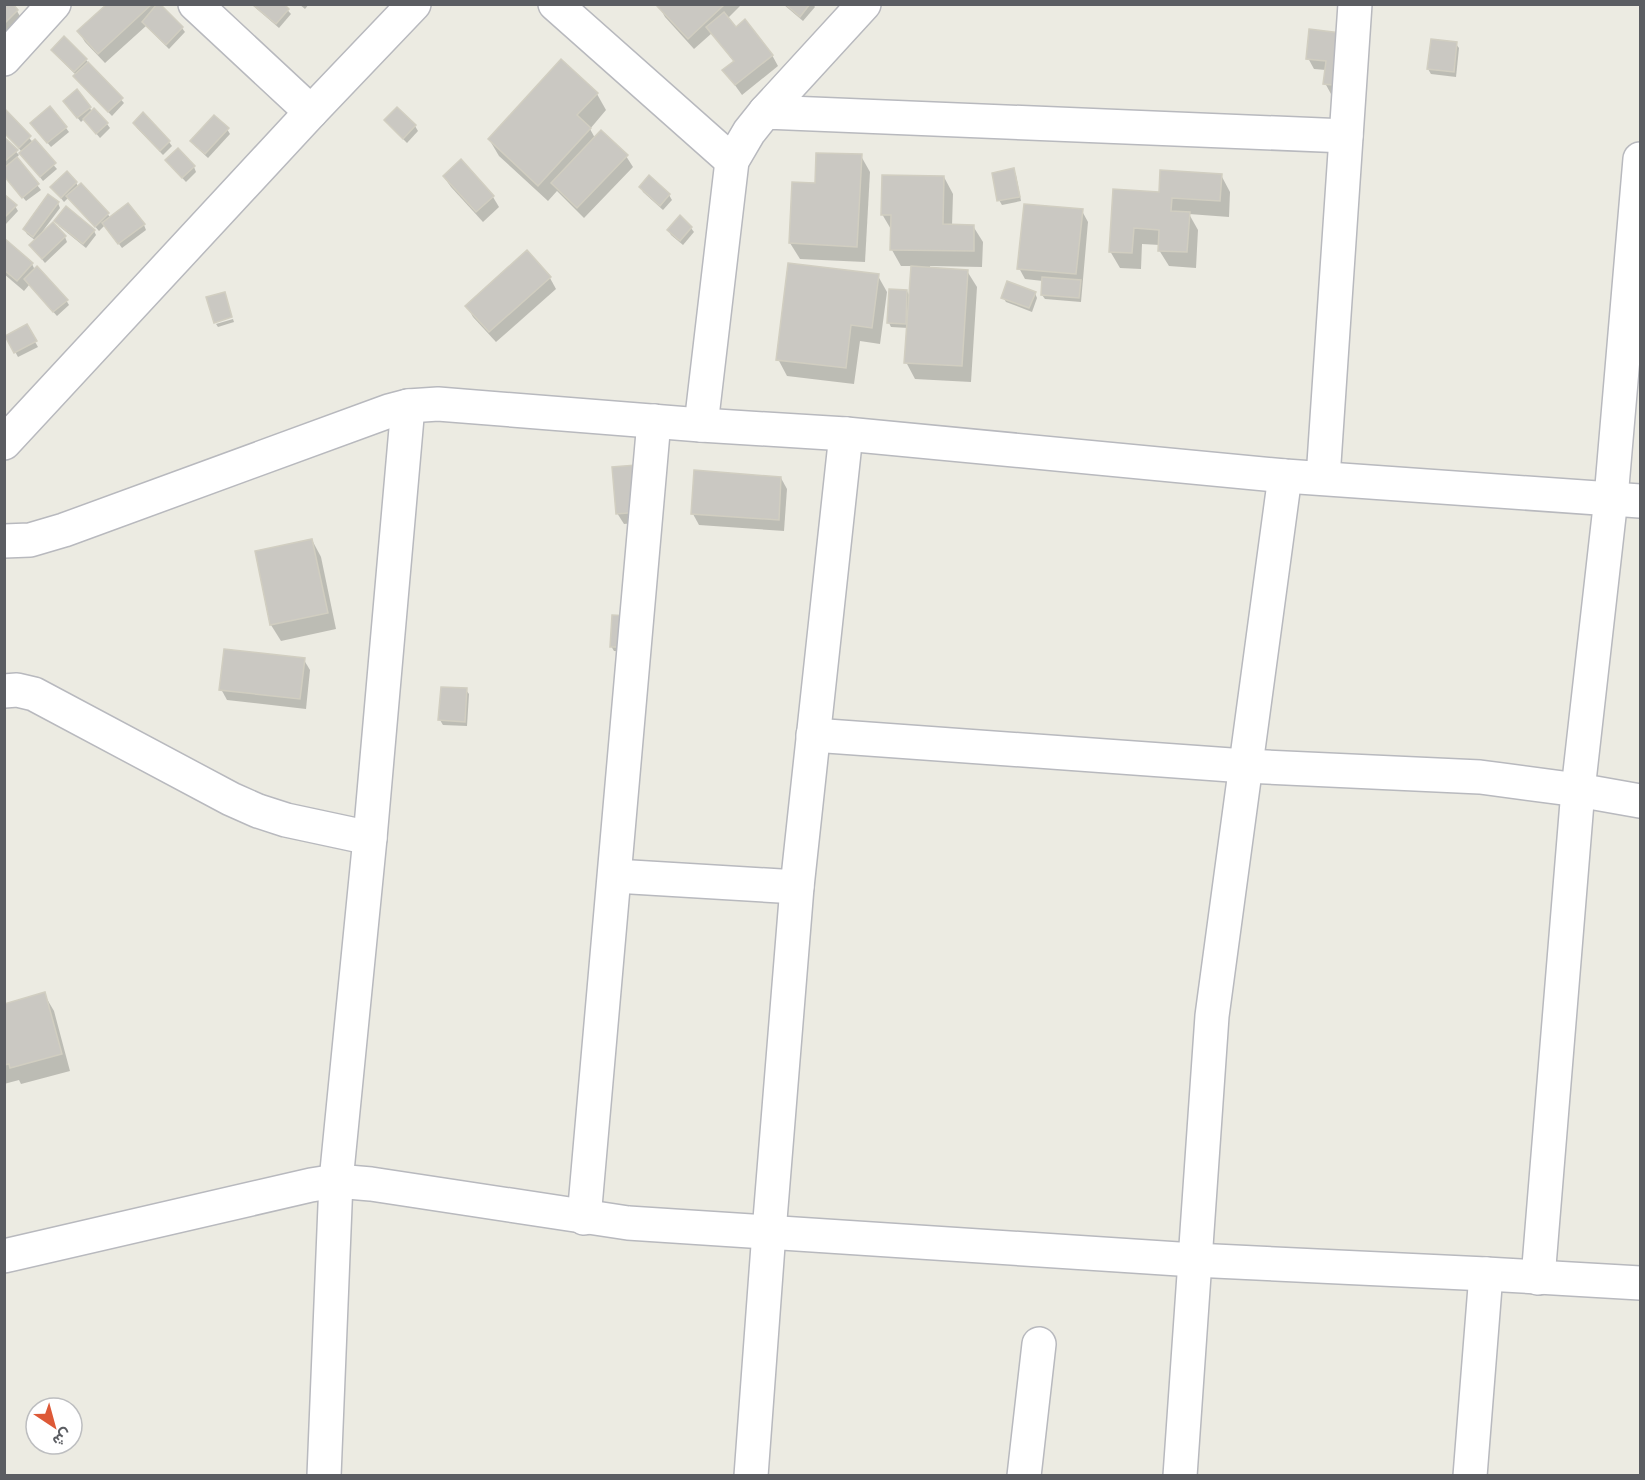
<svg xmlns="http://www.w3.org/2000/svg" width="1645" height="1480" viewBox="0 0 1645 1480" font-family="Arial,Vazirmatn,sans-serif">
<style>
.shadow{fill:#0003}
.building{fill:#cac8c2;stroke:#d1cec1;stroke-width:1.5}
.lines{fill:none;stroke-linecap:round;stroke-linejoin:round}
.minor-casing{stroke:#b8b9be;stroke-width:36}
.minor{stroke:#fff;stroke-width:33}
</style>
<rect width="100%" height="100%" fill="#ecebe2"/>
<g class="shadow">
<polygon points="4,4 17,11 26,27 4,49"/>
<polygon points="109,4 159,4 182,28 185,32 169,49 146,26 105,63 85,42 79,32"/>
<polygon points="251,4 282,4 291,14 279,28"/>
<polygon points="299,4 309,4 305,9"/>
<polygon points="661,4 742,4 727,19 735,29 772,55 778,66 742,95 724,70 734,62 712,33 694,49 665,17 659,6"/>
<polygon points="783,4 813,4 815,7 803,21"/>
<polygon points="1348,35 1348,96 1331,94 1325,83 1326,70 1314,69 1308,58"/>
<polygon points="1456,44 1459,48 1456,77 1431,74 1428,69"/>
<polygon points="53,50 86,60 124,103 112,116 78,81 76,75 56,55"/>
<polygon points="597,94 606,110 590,129 595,138 626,156 633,167 584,218 557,191 548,201 499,156 489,139"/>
<polygon points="68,106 90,108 92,112 107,124 110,128 100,138 84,119 81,122"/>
<polygon points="397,109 415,126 418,131 407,143 389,125 386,121"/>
<polygon points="4,110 57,169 43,181 21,153 16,158 41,190 26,201 4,175 4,139 19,155 22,152 4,133"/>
<polygon points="134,123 169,142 172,146 163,155 137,128"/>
<polygon points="35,128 66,128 69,132 51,147"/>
<polygon points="227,129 230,134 208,158 195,146 192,141"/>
<polygon points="861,156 870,172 865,262 800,259 790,243 816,184"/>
<polygon points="170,165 194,167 196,172 186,182"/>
<polygon points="1014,170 1016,175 1021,201 1002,205 999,200"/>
<polygon points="1221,175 1230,192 1229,217 1189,214 1198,230 1196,268 1169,266 1159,250 1160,245 1142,244 1141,269 1120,268 1110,251 1160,194"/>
<polygon points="444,177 493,197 499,207 483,222 451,187"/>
<polygon points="944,177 953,194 952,226 973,226 983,242 982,267 930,266 930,269 967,271 977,287 971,382 915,379 906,362 908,328 891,327 889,323 907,291 910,297 912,266 901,266 892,250 892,231 882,214"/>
<polygon points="76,182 78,187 81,185 111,218 144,225 146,230 122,248 105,225 99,231 69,197 64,202 52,187"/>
<polygon points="641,188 669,195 672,200 663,210 643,192"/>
<polygon points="4,196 15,206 18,211 5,225"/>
<polygon points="58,203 60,208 42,232 65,237 67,242 45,263 31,246 36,241 27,234 24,229"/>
<polygon points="1082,211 1088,222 1081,302 1045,299 1042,295 1043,281 1025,279 1019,268"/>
<polygon points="56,221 94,231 96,235 86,248 59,226"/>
<polygon points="691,228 694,232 683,245 671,235 669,231"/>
<polygon points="4,240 32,264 35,270 66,300 69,305 57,316 29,285 24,291 4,274"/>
<polygon points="527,252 550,278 556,289 496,342 473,317 467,306"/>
<polygon points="878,276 887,292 880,344 860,341 854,384 787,376 778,359"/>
<polygon points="1035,293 1037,298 1032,312 1006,302 1003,297"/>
<polygon points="233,319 234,322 218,327 216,324"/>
<polygon points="26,326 38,347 18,357 7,337"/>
<polygon points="613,468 645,522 624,524 617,513"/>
<polygon points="781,478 787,489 784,531 699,525 693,514"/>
<polygon points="312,540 321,557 336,629 281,641 271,625 256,552"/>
<polygon points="613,616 629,652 614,651 611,646"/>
<polygon points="304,660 310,670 306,709 227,700 221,689"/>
<polygon points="466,690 469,694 467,726 443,725 440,720"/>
<polygon points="44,994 54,1011 70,1071 21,1084 19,1080 4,1084 4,1005"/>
</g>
<g class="building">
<polygon points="4,4 13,4 18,10 4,24"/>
<polygon points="107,4 152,4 98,54 77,31"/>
<polygon points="157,4 160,4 183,27 166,45 142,22"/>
<polygon points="252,4 284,4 289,9 276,24"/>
<polygon points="659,4 725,4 688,39 657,6"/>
<polygon points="785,4 810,4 800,17"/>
<polygon points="724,12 736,27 745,19 773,55 735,85 722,70 734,61 706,27"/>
<polygon points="1309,29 1349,34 1343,86 1323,84 1326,61 1306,59"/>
<polygon points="64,36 87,59 74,72 51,50"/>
<polygon points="1431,39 1457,42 1454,72 1427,69"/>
<polygon points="561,59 598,93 577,115 591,128 538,186 488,139"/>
<polygon points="88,62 123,98 108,112 73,76"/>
<polygon points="77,89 91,107 77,118 63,101"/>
<polygon points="50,106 67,127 47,143 30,123"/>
<polygon points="397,107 416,125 403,139 384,120"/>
<polygon points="4,108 31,136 19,148 4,133"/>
<polygon points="94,108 108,123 96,134 83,119"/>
<polygon points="143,112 170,141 160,151 133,123"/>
<polygon points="214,115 229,128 205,154 190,141"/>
<polygon points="601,130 628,155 577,208 551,183"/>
<polygon points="4,137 18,150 4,162"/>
<polygon points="35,139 56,163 40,177 19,153"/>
<polygon points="178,148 195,166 182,178 165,160"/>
<polygon points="816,153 862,154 857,247 789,243 792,182 815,183"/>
<polygon points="17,157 39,184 22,198 4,176 4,168"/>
<polygon points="461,159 494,196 476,212 443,176"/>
<polygon points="1014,168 1020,197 997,201 992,173"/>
<polygon points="1160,170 1222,174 1220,201 1172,198 1171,211 1190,212 1187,252 1158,251 1159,230 1134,228 1132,253 1109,252 1113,189 1159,192"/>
<polygon points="67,171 77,182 61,198 50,187"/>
<polygon points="649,175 670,194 660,206 639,187"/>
<polygon points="882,175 944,176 943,224 974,225 974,251 890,250 891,215 881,215"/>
<polygon points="81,183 109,213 95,227 66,196"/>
<polygon points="4,194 17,205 4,218"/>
<polygon points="48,194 59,202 33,237 23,229"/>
<polygon points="128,203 145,224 118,244 102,223"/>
<polygon points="1024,204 1083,209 1076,274 1017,269"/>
<polygon points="66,206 95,230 83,244 54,221"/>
<polygon points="680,215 692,227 680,241 667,230"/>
<polygon points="53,222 66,236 42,259 29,245"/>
<polygon points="4,238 33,263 17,281 4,270"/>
<polygon points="527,250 551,277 489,332 465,306"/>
<polygon points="788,263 879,274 872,328 851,325 846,368 776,360"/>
<polygon points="37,266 68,300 53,312 24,279"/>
<polygon points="911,266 968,270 962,366 904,363"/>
<polygon points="1042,277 1081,280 1079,298 1041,295"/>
<polygon points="1007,281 1036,292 1029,308 1001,298"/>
<polygon points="889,289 907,290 906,324 887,323"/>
<polygon points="225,292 232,317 214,323 206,297"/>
<polygon points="27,324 37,341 14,353 5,336"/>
<polygon points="636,465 640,512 616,514 612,467"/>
<polygon points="694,470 781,477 779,520 691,514"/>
<polygon points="312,539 328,613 270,625 255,551"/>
<polygon points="612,615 629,616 627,647 610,647"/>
<polygon points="224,649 305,658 300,699 219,690"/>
<polygon points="441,687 467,688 465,722 438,720"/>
<polygon points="45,992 62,1054 10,1068 9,1064 4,1065 4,1004"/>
</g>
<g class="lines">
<defs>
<g id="minor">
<polyline points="195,4 311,112"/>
<polyline points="555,4 732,161"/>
<polyline points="4,59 54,4"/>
<polyline points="765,112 864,4"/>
<polyline points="701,425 732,161 749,132 765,112 1346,136"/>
<polyline points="4,443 311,112 414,4"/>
<polyline points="1323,478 1355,4"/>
<polyline points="4,541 30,540 64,530 389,411 408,406 438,404 701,425 846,434 1285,476 1640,501"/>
<polyline points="4,691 17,690 34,694 231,799 258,811 286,820 370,838"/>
<polyline points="813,735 1245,766 1480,777 1578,790 1640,801"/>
<polyline points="615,876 797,887"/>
<polyline points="584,1218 654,421"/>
<polyline points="4,1256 311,1185 336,1181 371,1184 628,1223 1194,1260 1486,1274 1640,1283"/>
<polyline points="1538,1278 1578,790 1611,498 1640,159"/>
<polyline points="324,1476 336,1181 370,838 408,406"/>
<polyline points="751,1476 769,1232 797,887 846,434"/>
<polyline points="1024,1476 1039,1344"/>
<polyline points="1180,1476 1212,1016 1285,476"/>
<polyline points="1470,1476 1486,1274"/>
</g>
</defs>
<use href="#minor" class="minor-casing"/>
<use href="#minor" class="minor"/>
</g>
<rect width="1645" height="1480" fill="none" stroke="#5b5d62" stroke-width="12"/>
<g transform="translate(54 1426) rotate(144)"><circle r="28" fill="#ffffff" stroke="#bdbec0" stroke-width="1.5"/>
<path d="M0-4.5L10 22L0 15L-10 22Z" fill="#dd5937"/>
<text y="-9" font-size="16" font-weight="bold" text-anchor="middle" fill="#5b5d62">ش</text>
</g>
</svg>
